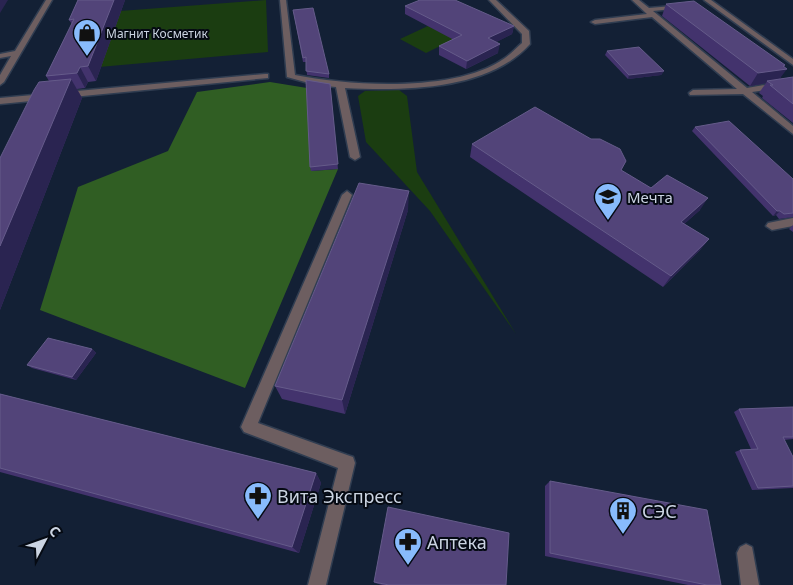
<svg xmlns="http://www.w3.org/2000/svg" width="793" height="585" viewBox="0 0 793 585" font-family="'Noto Sans',sans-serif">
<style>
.green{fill:#1b3d11}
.forest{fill:#305e23}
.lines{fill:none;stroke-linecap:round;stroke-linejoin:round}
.minor-casing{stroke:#303d51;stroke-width:3}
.minor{fill:#6d5e60;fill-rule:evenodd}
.wall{fill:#43336d}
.shaded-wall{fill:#2a2451}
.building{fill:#524479;stroke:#655b8a}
.labels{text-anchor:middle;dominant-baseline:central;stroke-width:4;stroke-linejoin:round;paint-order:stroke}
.far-poi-label{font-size:12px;fill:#cbd4e2;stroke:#050a13;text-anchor:start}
.poi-label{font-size:15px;fill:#cbd4e2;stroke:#050a13;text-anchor:start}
.near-poi-label{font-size:18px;fill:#cbd4e2;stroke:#050a13;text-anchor:start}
</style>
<rect width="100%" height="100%" fill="#132035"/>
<g class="green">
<polygon points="266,0 268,52 99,67 120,11"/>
<polygon points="428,26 454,39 426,53 400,39"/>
<polygon points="399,90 407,96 417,172 516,334 430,211 366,142 358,96 365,91"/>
</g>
<polygon class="forest" points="270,82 307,88 311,171 338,169 245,388 40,310 78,187 168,151 197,92"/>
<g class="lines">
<defs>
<g id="minor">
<polygon points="46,0 52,0 4,82 0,85 0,75 11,56 0,58 0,54 15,51"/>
<path d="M 280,0 L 286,0 L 295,75 C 351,86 456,93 505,58 C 511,54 516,48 522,43 L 522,34 L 489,0 L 496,0 L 529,31 L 530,44 C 488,91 403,91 345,88 L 360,157 L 355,160 L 350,157 L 336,87 L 316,85 L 287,77 Z"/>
<polygon points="632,0 639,0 649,8 684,5 685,6 682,8 653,11 747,88 793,80 793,86 752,92 793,126 793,134 743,94 690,95 689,93 693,90 737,89 652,17 595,24 591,22 595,20 647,14"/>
<polygon points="704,0 711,0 793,59 793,65"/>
<polygon points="265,74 268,74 268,78 0,104 0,98"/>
<polygon points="347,191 352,195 258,423 347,455 353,457 355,463 326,585 308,585 338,468 244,432 241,427 342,195"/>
<polygon points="793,218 793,226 772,230 766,226 768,223"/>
<polygon points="746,544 752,547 759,585 741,585 737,553 740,547"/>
</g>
</defs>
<use href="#minor" class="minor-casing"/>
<use href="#minor" class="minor"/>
</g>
<g class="wall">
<polygon points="78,0 125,0 96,81 88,82 85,88 77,89 82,98 0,310 0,158 49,81 46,76 72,24 69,20"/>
<polygon points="666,4 785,65 780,79 793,77 793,123 762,98 763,96 759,93 766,83 750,86 662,16"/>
<polygon points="405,6 514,26 512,34 496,42 498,53 466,69 439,55 439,46 454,40 405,14"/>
<polygon points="293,10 329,74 329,78 307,75 306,62 303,62"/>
<polygon points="607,51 664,71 661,75 628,79 605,55"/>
<polygon points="330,84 338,169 311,171 310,167"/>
<polygon points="695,127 793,179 793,217 779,219 776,215 773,216 692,131"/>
<polygon points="472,144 626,161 621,171 651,188 700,210 684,224 709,239 700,250 663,287 470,157"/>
<polygon points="408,210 345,414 282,399 275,386"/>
<polygon points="793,225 793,232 789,229"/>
<polygon points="92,349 96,353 76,380 32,368 27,365"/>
<polygon points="0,394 316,473 321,483 299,553 0,472"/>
<polygon points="793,407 793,439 784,440 793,457 793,488 752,490 735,452 740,450 751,449 734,412 739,409"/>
<polygon points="550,481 721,585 688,585 545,556 545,486"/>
<polygon points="374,582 506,585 382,585 375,583"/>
</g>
<g class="shaded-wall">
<polygon points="0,0 8,0 0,13"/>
<polygon points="114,0 125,0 96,81 88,66"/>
<polygon points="514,26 512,34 487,47 488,38"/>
<polygon points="500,44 498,53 466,69 467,61"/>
<polygon points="785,65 782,69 787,69 778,81 767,81 766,83 750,86 758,73"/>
<polygon points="80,67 88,82 85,88 77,73"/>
<polygon points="664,71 661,75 628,79 629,75"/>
<polygon points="71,79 82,98 0,310 0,246"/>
<polygon points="409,191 408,210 345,414 342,400"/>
<polygon points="708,198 700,210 673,234 681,222"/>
<polygon points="777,211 780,211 776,215 773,216"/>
<polygon points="709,239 700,250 663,287 671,276"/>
<polygon points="92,349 96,353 76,380 72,377"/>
<polygon points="316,473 321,483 299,553 292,547"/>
</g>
<g class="building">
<polygon points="78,0 114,0 88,66 80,67 77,73 46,76 74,19 69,20"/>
<polygon points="420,0 455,0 514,26 488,38 500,44 467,61 439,46 462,35 405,6"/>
<polygon points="694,1 785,65 783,66 787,69 758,73 666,4"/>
<polygon points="313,8 329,74 306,71 306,57 303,58 293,10"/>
<polygon points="639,47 664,71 629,75 607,51"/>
<polygon points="793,77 793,104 770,85 773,85 767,81"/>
<polygon points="71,79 0,246 0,158 34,90 39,82"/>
<polygon points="306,80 330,84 338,164 310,167"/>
<polygon points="535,107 591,139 600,139 620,149 626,161 621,170 651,188 667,175 708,198 681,222 709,239 671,276 472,144"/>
<polygon points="729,121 793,179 793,213 784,214 780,211 777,211 695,127"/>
<polygon points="359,183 409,191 342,400 275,386"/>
<polygon points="48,338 92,349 72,377 27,365"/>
<polygon points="0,394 316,473 292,547 0,468"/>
<polygon points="793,407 793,437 783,437 793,457 793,486 758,488 740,450 758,449 739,409"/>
<polygon points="550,481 707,510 721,585 707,585 550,553"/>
<polygon points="388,507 509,533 506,585 389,585 374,582"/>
</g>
<defs>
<symbol id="shop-pin" viewBox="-11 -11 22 30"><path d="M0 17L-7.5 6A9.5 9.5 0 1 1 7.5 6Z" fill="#88bbfc" stroke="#050a13"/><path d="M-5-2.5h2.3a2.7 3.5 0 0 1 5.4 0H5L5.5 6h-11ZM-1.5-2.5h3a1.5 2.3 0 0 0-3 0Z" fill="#111"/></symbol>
<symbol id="school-pin" viewBox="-11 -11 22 30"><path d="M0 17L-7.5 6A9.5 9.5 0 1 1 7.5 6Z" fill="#88bbfc" stroke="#050a13"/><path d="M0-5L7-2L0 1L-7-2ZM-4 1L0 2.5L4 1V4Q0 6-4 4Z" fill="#111"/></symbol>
<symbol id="pharmacy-pin" viewBox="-11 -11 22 30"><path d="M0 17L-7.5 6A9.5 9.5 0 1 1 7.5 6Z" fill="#88bbfc" stroke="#050a13"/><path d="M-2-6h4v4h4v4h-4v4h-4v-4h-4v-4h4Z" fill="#111"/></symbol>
<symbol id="building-pin" viewBox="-11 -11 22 30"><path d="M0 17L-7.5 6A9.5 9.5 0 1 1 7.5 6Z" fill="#88bbfc" stroke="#050a13"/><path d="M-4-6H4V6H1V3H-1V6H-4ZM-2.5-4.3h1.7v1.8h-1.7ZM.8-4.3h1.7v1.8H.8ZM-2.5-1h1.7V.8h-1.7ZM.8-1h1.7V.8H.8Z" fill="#111"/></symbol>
</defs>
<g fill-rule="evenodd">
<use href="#shop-pin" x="71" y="17" width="32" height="43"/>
<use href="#school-pin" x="592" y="181" width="32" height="43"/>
<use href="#pharmacy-pin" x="242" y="480" width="32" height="43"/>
<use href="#building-pin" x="607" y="495" width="32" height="43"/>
<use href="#pharmacy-pin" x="392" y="526" width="32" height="43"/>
</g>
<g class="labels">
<g class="far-poi-label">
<text x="106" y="33">Магнит Косметик</text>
</g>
<g class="poi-label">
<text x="627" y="197">Мечта</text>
</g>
<g class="near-poi-label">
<text x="277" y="496">Вита Экспресс</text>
<text x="642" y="511">СЭС</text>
<text x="427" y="542">Аптека</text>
</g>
</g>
<g transform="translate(45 540) rotate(49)" stroke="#050a13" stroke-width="4" paint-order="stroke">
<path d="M0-4L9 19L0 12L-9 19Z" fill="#cbd4e2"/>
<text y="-8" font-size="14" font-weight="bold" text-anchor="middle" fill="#cbd4e2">С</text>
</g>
</svg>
